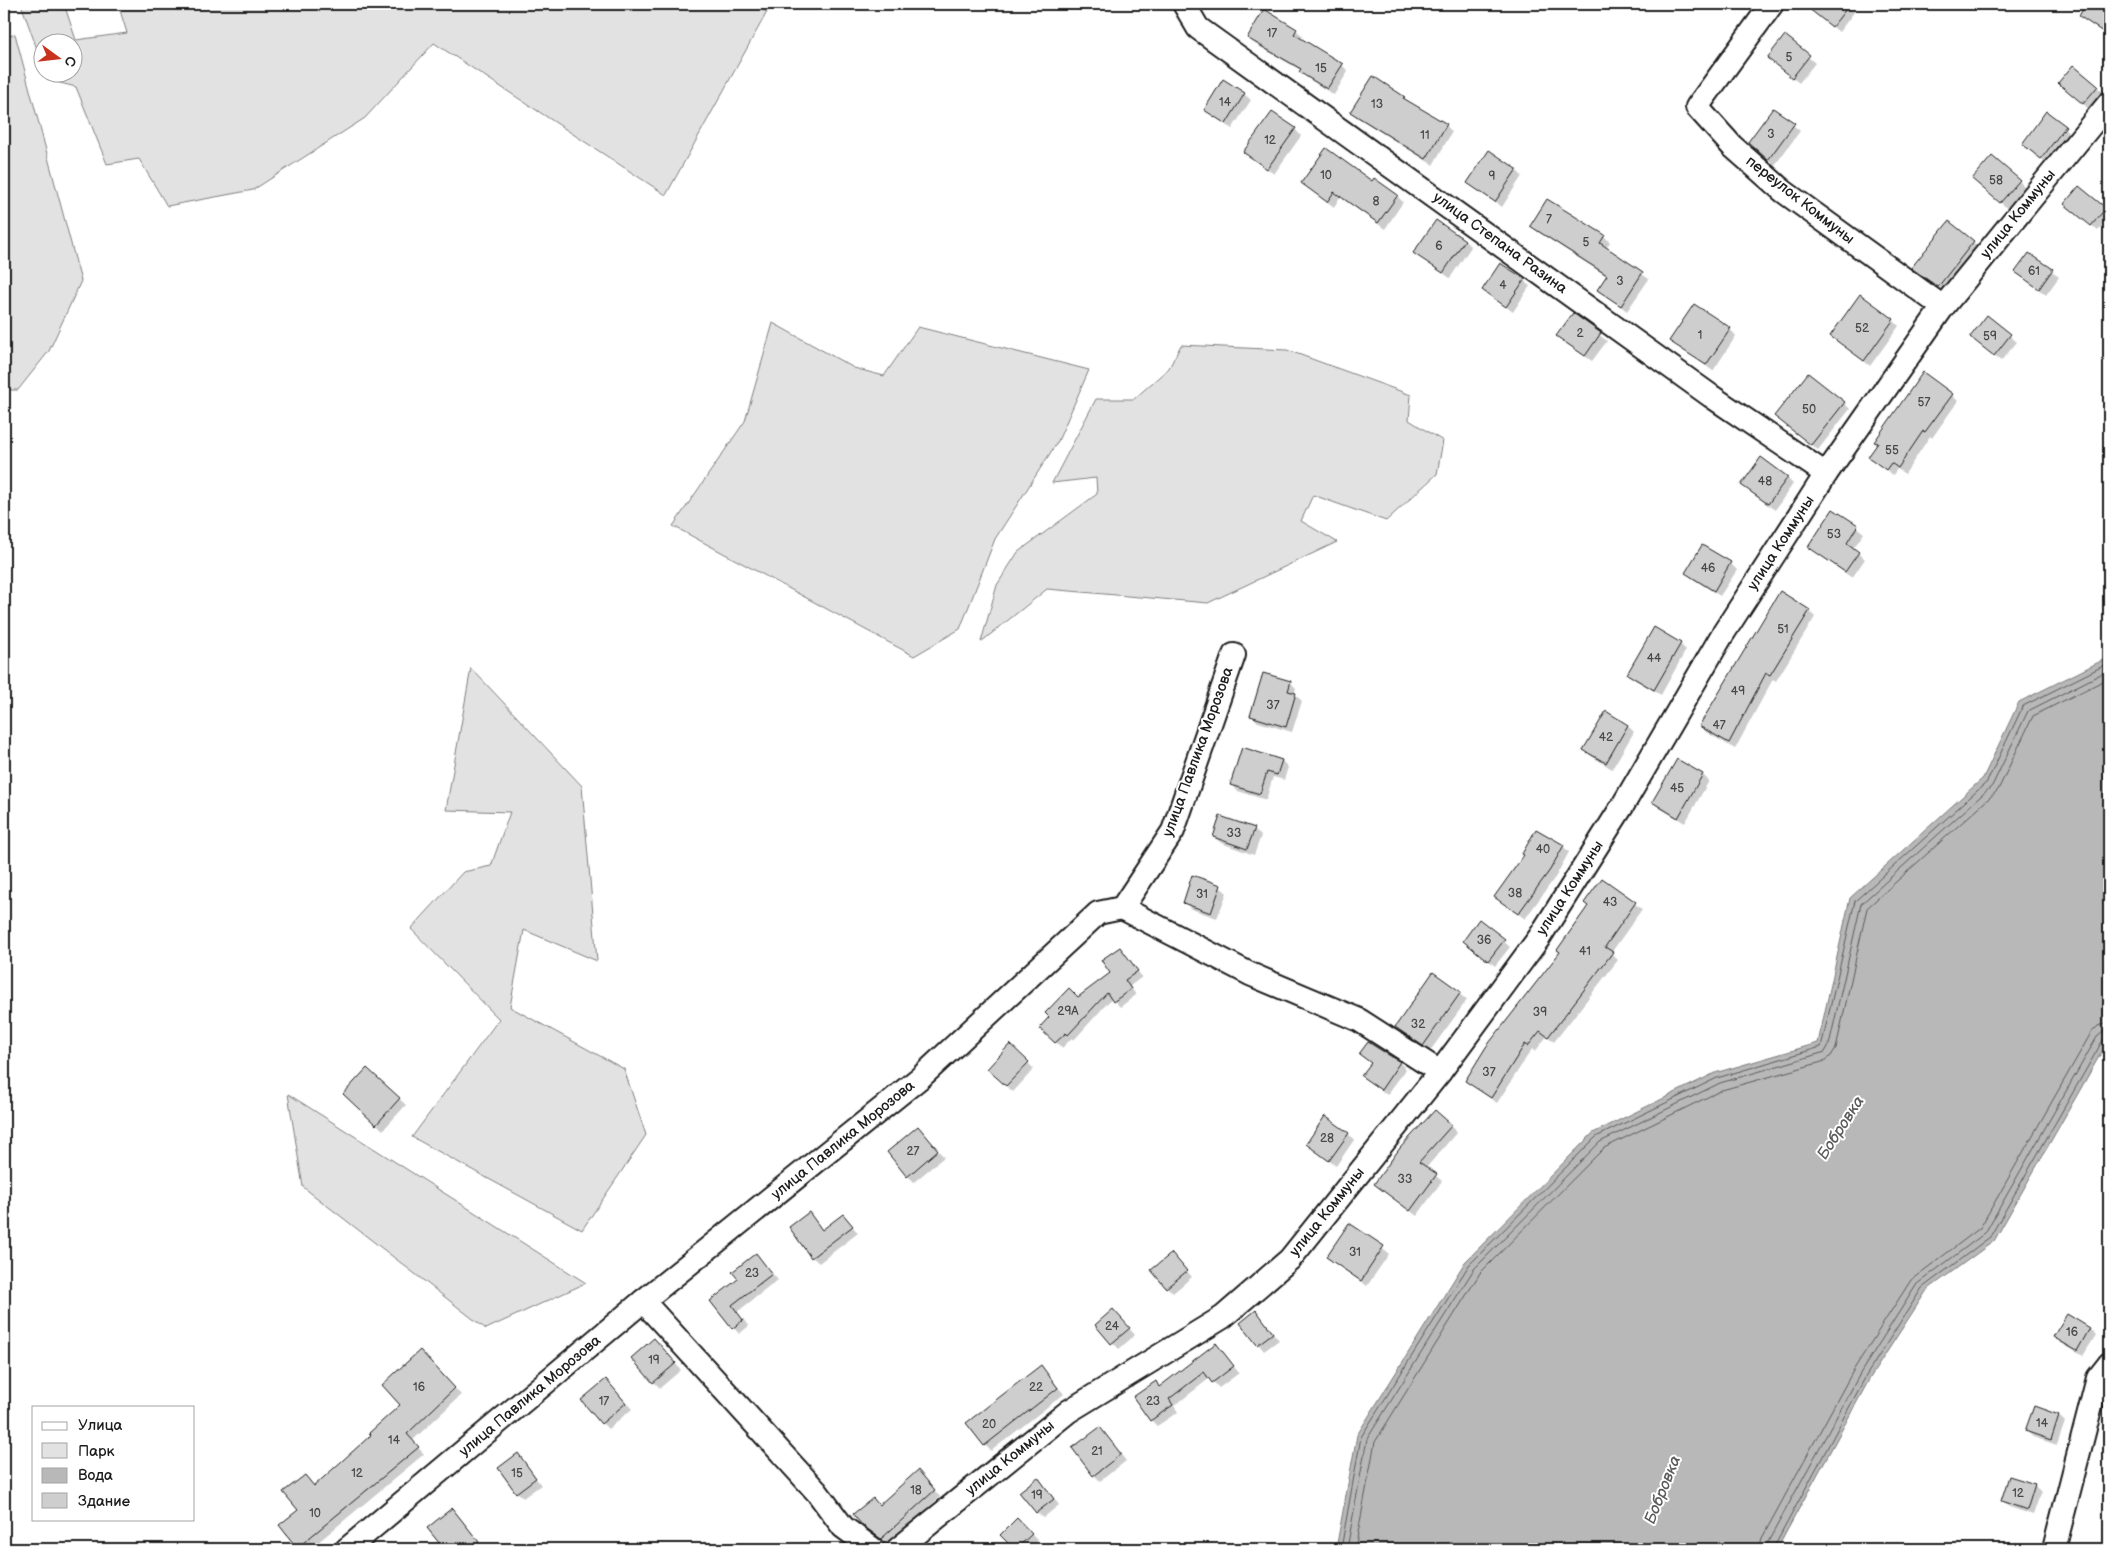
<svg xmlns="http://www.w3.org/2000/svg" width="2113" height="1553" viewBox="0 0 2113 1553" font-family="'Balsamiq Sans',sans-serif">
<style>
.green{fill:#e2e2e2;stroke:#7f7f7f}
.water{fill:#b8b8b8;stroke:#7a7a7a}
.shadow{fill:#0003}
.lines{fill:none;stroke-linecap:round;stroke-linejoin:round}
.shore{stroke:#5a5a5a;stroke-width:1}
.building{fill:#cecece;stroke:#1c1c1c}
.minor-casing{stroke:#1c1c1c;stroke-width:26}
.minor{stroke:#fff;stroke-width:22}
.labels{text-anchor:middle;dominant-baseline:central;stroke-width:4;stroke-linejoin:round;paint-order:stroke}
.number-label{font-size:12px;fill:#484848}
.street-label{font-size:15px;fill:#1c1c1c;stroke:#fff}
.water-label{font-size:16px;font-style:italic;fill:#5a5a5a;stroke:#fff}
</style>
<rect width="100%" height="100%" fill="#fff"/>
<filter id="ink" filterUnits="userSpaceOnUse"><feTurbulence type="fractalNoise" baseFrequency=".02" numOctaves="2"/><feDisplacementMap in="SourceGraphic" scale="10" xChannelSelector="R" yChannelSelector="G"/><feConvolveMatrix kernelMatrix="1 2 1 2 8 2 1 2 1" color-interpolation-filters="sRGB"/></filter>
<g filter="url(#ink)">
<g class="green">
<polygon points="21,4 64,4 76,40 127,33 118,4 750,4 767,12 666,195 434,43 365,118 253,190 167,206 139,159 107,164 76,87 48,80 46,73 72,72 72,42 42,42 42,63"/>
<polygon points="15,34 81,281 49,351 18,390 4,390 4,38"/>
<polygon points="773,323 854,368 884,376 918,327 1089,370 1058,441 995,539 960,629 914,656 673,526 745,421"/>
<polygon points="1181,345 1287,350 1411,395 1409,420 1443,441 1437,474 1386,521 1313,495 1301,521 1337,542 1208,603 1047,589 981,642 997,585 1018,552 1097,494 1096,478 1052,483 1096,399 1134,399 1169,368"/>
<polygon points="471,668 582,786 597,961 524,930 510,1007 624,1069 646,1135 582,1230 412,1137 499,1019 411,929 463,872 491,866 510,812 446,810"/>
<polygon points="288,1094 586,1283 486,1329 303,1187"/>
</g>
<polygon class="water" points="2109,657 2109,1039 1994,1241 1927,1290 1870,1378 1777,1549 1336,1549 1357,1435 1465,1262 1593,1133 1715,1073 1818,1043 1850,898 1983,778 2019,702"/>
<g class="shadow">
<polygon points="1811,4 1848,4 1855,11 1839,32 1809,7"/>
<polygon points="2088,4 2098,4 2109,11 2109,37 2080,15"/>
<polygon points="1296,30 1303,36 1300,39 1342,65 1348,71 1334,95 1307,78 1302,71 1255,44 1249,38"/>
<polygon points="1785,37 1815,63 1799,83 1775,64"/>
<polygon points="2074,67 2104,93 2090,110 2066,89"/>
<polygon points="1244,94 1251,100 1232,129 1205,110"/>
<polygon points="1404,98 1410,104 1446,125 1452,132 1433,165 1358,118 1351,112"/>
<polygon points="1774,109 1800,131 1775,165 1756,149"/>
<polygon points="2046,113 2071,134 2048,164 2023,144"/>
<polygon points="1295,129 1301,136 1274,174 1245,152"/>
<polygon points="1516,170 1522,176 1502,207 1469,183"/>
<polygon points="2019,181 2025,187 2007,208 1980,185"/>
<polygon points="1302,183 1372,183 1397,196 1403,202 1385,229 1340,197 1334,207"/>
<polygon points="2105,209 2109,213 2109,218 2098,231 2072,210"/>
<polygon points="1531,226 1604,236 1610,242 1606,248 1649,279 1627,311 1599,290 1608,277 1538,232"/>
<polygon points="1465,241 1471,247 1450,278 1415,253"/>
<polygon points="1973,242 1979,248 1945,293 1913,267"/>
<polygon points="2030,254 2059,277 2046,295 2017,272"/>
<polygon points="1524,280 1530,286 1513,312 1483,290"/>
<polygon points="1573,315 1607,341 1592,361 1564,342"/>
<polygon points="1987,317 2017,342 2001,361 1978,343"/>
<polygon points="1893,320 1899,326 1870,366 1832,336"/>
<polygon points="1730,329 1736,336 1713,371 1671,341"/>
<polygon points="1952,395 1958,401 1932,438 1930,436 1905,474 1897,469 1893,475 1870,457 1879,444 1876,441"/>
<polygon points="1844,403 1850,409 1818,450 1782,422"/>
<polygon points="1787,478 1793,484 1775,510 1749,491"/>
<polygon points="1834,510 1864,533 1853,549 1865,559 1852,578 1809,547"/>
<polygon points="1703,546 1730,563 1737,570 1720,596 1693,579 1686,573"/>
<polygon points="1809,611 1815,617 1776,681 1773,679 1735,749 1706,732 1700,725"/>
<polygon points="1680,644 1686,650 1661,695 1635,680 1629,674"/>
<polygon points="1290,682 1296,688 1294,694 1302,701 1292,732 1258,722 1252,716"/>
<polygon points="1606,713 1628,726 1634,732 1612,769 1591,756 1585,750"/>
<polygon points="1677,760 1703,775 1709,781 1685,823 1659,808 1653,802"/>
<polygon points="1282,761 1288,767 1284,780 1273,777 1266,800 1238,791 1231,785"/>
<polygon points="1254,829 1261,836 1254,855 1221,843 1214,837"/>
<polygon points="1563,846 1569,852 1556,876 1525,919 1496,897"/>
<polygon points="1602,880 1642,909 1611,953 1618,960 1554,1042 1547,1036 1535,1052 1532,1049 1497,1103 1466,1081 1562,952 1589,906"/>
<polygon points="1220,887 1227,893 1217,918 1191,909 1184,902"/>
<polygon points="1480,921 1510,947 1495,966 1464,941"/>
<polygon points="1120,948 1142,977 1130,986 1136,995 1120,1007 1112,998 1074,1040 1072,1038 1062,1048 1040,1027 1112,973"/>
<polygon points="1433,973 1467,1000 1430,1051 1403,1034 1397,1027"/>
<polygon points="1369,1043 1400,1063 1406,1069 1387,1095 1363,1076 1372,1064 1361,1054"/>
<polygon points="1028,1063 1034,1069 1013,1092 995,1075"/>
<polygon points="367,1069 406,1105 383,1130 351,1100"/>
<polygon points="1435,1112 1457,1132 1426,1168 1442,1181 1417,1216 1375,1184"/>
<polygon points="1348,1133 1354,1140 1336,1166 1307,1144"/>
<polygon points="924,1134 944,1157 914,1182 908,1176"/>
<polygon points="843,1215 858,1233 819,1263 812,1257 815,1220 823,1231"/>
<polygon points="1350,1224 1389,1254 1367,1286 1327,1257"/>
<polygon points="756,1255 778,1280 737,1312 749,1326 739,1334 712,1301 739,1280"/>
<polygon points="1178,1261 1192,1277 1173,1293 1167,1287"/>
<polygon points="1256,1312 1279,1340 1264,1351 1241,1323"/>
<polygon points="1119,1317 1135,1335 1119,1349 1096,1325"/>
<polygon points="2090,1329 2096,1335 2083,1356 2061,1343 2055,1337"/>
<polygon points="660,1346 681,1370 660,1388 654,1382"/>
<polygon points="1222,1351 1239,1373 1219,1388 1210,1378 1174,1406 1178,1412 1157,1426 1151,1420 1155,1383 1160,1388"/>
<polygon points="426,1358 461,1395 412,1441 424,1454 310,1549 300,1549 281,1525 299,1510 314,1487 373,1435 402,1405"/>
<polygon points="1041,1367 1064,1394 991,1451 985,1445"/>
<polygon points="606,1381 632,1409 608,1429 602,1423"/>
<polygon points="2059,1416 2065,1422 2057,1445 2033,1437 2026,1431"/>
<polygon points="1100,1428 1126,1461 1100,1481 1094,1475"/>
<polygon points="518,1455 541,1485 523,1498 517,1492"/>
<polygon points="2010,1477 2035,1486 2041,1492 2033,1515 2009,1507 2002,1501"/>
<polygon points="924,1478 940,1497 888,1544 862,1523 879,1506"/>
<polygon points="1044,1485 1059,1505 1043,1518 1037,1512"/>
<polygon points="452,1510 458,1516 484,1549 445,1549 429,1528"/>
<polygon points="1017,1520 1038,1541 1029,1549 1015,1549 1002,1535"/>
<polygon points="839,1546 842,1549 834,1549"/>
</g>
<g class="lines">
<g class="shore">
<polyline points="1341,1549 1361,1437 1469,1265 1596,1137 1717,1078 1821,1047 1855,901 1987,782 2023,706 2109,663"/>
<polyline points="1347,1549 1367,1439 1474,1269 1600,1142 1720,1083 1825,1052 1829,1045 1861,904 1992,786 2028,711 2109,670"/>
<polyline points="1355,1549 1375,1442 1480,1273 1604,1148 1722,1090 1822,1062 1831,1056 1836,1048 1867,908 1998,790 2033,716 2109,678"/>
<polyline points="1759,1549 1762,1538 1854,1369 1911,1280 1980,1228 2091,1033 2098,1026 2109,1023"/>
<polyline points="1767,1549 1768,1542 1861,1372 1917,1284 1985,1233 2097,1037 2103,1032 2109,1031"/>
<polyline points="1773,1549 1866,1376 1922,1288 1990,1237 2103,1040 2109,1037"/>
</g>
</g>
<g class="building">
<polygon points="1803,4 1850,4 1832,27"/>
<polygon points="2086,4 2100,4 2109,10 2109,36 2079,16"/>
<polygon points="1264,9 1297,29 1294,34 1343,64 1327,89 1299,72 1301,69 1247,38"/>
<polygon points="1785,35 1810,55 1792,78 1767,58"/>
<polygon points="2073,65 2098,86 2083,104 2058,83"/>
<polygon points="1373,76 1405,97 1403,98 1447,124 1426,159 1350,112"/>
<polygon points="1223,79 1245,93 1226,124 1204,110"/>
<polygon points="1773,108 1795,123 1768,160 1748,142"/>
<polygon points="2046,111 2066,126 2041,159 2022,144"/>
<polygon points="1272,112 1296,128 1267,169 1243,152"/>
<polygon points="1326,148 1372,181 1374,178 1398,195 1378,223 1334,192 1327,202 1301,183"/>
<polygon points="1489,150 1517,169 1495,202 1467,183"/>
<polygon points="1992,156 2020,180 2000,203 1972,179"/>
<polygon points="2079,186 2106,208 2091,226 2064,204"/>
<polygon points="1547,199 1605,235 1600,243 1643,272 1621,306 1597,290 1607,275 1530,226"/>
<polygon points="1436,220 1465,240 1443,273 1413,253"/>
<polygon points="1949,221 1974,241 1938,287 1911,268"/>
<polygon points="2029,253 2053,269 2039,289 2015,272"/>
<polygon points="1500,263 1525,279 1506,307 1482,290"/>
<polygon points="1860,294 1894,319 1864,361 1830,336"/>
<polygon points="1694,304 1731,328 1706,365 1669,341"/>
<polygon points="1573,313 1601,333 1585,356 1556,336"/>
<polygon points="1987,315 2011,334 1994,356 1970,337"/>
<polygon points="1923,372 1953,394 1925,432 1923,431 1898,468 1891,463 1886,470 1868,457 1878,443 1874,442"/>
<polygon points="1808,373 1845,402 1811,445 1774,416"/>
<polygon points="1761,457 1788,477 1768,504 1741,485"/>
<polygon points="1833,509 1858,525 1847,543 1859,552 1845,572 1808,547"/>
<polygon points="1702,545 1731,562 1714,591 1685,573"/>
<polygon points="1780,591 1810,610 1770,675 1766,673 1729,743 1699,726"/>
<polygon points="1654,627 1681,643 1654,690 1627,674"/>
<polygon points="1263,673 1291,681 1288,691 1296,693 1286,727 1250,716"/>
<polygon points="1606,711 1628,725 1606,763 1583,750"/>
<polygon points="1242,747 1282,760 1277,775 1267,772 1260,794 1230,785"/>
<polygon points="1677,759 1703,774 1678,818 1652,802"/>
<polygon points="1220,816 1255,828 1247,849 1213,837"/>
<polygon points="1536,829 1564,845 1550,870 1518,914 1494,897 1524,855 1522,854"/>
<polygon points="1192,875 1221,885 1211,913 1183,903"/>
<polygon points="1602,878 1636,902 1605,947 1613,952 1548,1037 1540,1031 1528,1046 1525,1044 1491,1098 1465,1081 1486,1047 1560,952 1557,950 1588,906 1584,903"/>
<polygon points="1479,919 1505,939 1488,961 1463,941"/>
<polygon points="1120,947 1138,971 1125,980 1131,989 1113,1002 1107,993 1068,1035 1066,1033 1055,1043 1039,1028 1049,1017 1045,1013 1069,988 1078,997 1110,973 1101,960"/>
<polygon points="1433,972 1461,992 1423,1046 1395,1027"/>
<polygon points="1368,1042 1400,1062 1381,1090 1361,1076 1371,1063 1359,1054"/>
<polygon points="1010,1044 1029,1062 1006,1086 987,1069"/>
<polygon points="367,1068 400,1098 376,1125 343,1094"/>
<polygon points="1435,1110 1452,1125 1419,1162 1437,1174 1410,1211 1374,1184 1400,1148"/>
<polygon points="1325,1116 1349,1133 1329,1161 1306,1144"/>
<polygon points="918,1126 938,1150 907,1177 887,1152"/>
<polygon points="809,1212 822,1230 843,1214 853,1226 811,1258 789,1227"/>
<polygon points="1349,1223 1384,1246 1361,1281 1326,1257"/>
<polygon points="756,1253 772,1274 732,1305 743,1320 732,1329 710,1301 738,1279 732,1272"/>
<polygon points="1172,1253 1187,1271 1166,1288 1151,1270"/>
<polygon points="1113,1309 1130,1328 1111,1344 1095,1325"/>
<polygon points="1256,1310 1273,1333 1257,1345 1240,1323"/>
<polygon points="2067,1314 2090,1328 2077,1351 2053,1337"/>
<polygon points="654,1338 676,1363 653,1383 631,1358"/>
<polygon points="1216,1343 1234,1366 1212,1383 1204,1372 1169,1399 1173,1405 1150,1421 1133,1397 1156,1381 1159,1387"/>
<polygon points="420,1350 455,1388 407,1434 419,1447 297,1548 279,1525 298,1510 283,1492 305,1475 314,1486 371,1435 369,1433 400,1405 382,1385"/>
<polygon points="1041,1365 1058,1388 984,1446 966,1423"/>
<polygon points="606,1379 626,1403 601,1424 581,1400"/>
<polygon points="2034,1406 2059,1415 2051,1440 2025,1431"/>
<polygon points="1100,1427 1121,1454 1093,1476 1072,1448"/>
<polygon points="518,1453 536,1478 516,1493 498,1468"/>
<polygon points="918,1470 935,1490 881,1539 861,1524 853,1514 873,1498 879,1505"/>
<polygon points="2009,1476 2035,1484 2027,1510 2001,1501"/>
<polygon points="1038,1477 1054,1499 1036,1513 1019,1492"/>
<polygon points="452,1508 479,1542 469,1549 444,1549 427,1528"/>
<polygon points="1017,1518 1032,1534 1016,1549 1014,1549 1000,1535"/>
</g>
<g class="lines">
<defs>
<g id="minor">
<polyline points="1184,4 1198,28 1711,396 1826,474"/>
<polyline points="1772,4 1697,107 1732,146 1783,191 1943,307"/>
<polyline points="1122,908 1250,974 1359,1020 1440,1072"/>
<polyline points="643,1301 817,1492 843,1527 873,1549"/>
<polyline points="347,1549 643,1301 921,1077 1098,913 1122,908 1173,831 1234,655"/>
<polyline points="898,1549 1069,1411 1223,1317 1290,1259 1440,1072 1539,938 1623,805 1721,637 1826,474 1943,307 2109,103"/>
<polyline points="2054,1549 2098,1378 2109,1364"/>
</g>
</defs>
<use href="#minor" class="minor-casing"/>
<use href="#minor" class="minor"/>
</g>
</g>
<g class="labels">
<g class="number-label">
<text x="1272" y="33">17</text>
<text x="1789" y="57">5</text>
<text x="1321" y="68">15</text>
<text x="1225" y="102">14</text>
<text x="1377" y="104">13</text>
<text x="1771" y="134">3</text>
<text x="1425" y="135">11</text>
<text x="1270" y="140">12</text>
<text x="1326" y="175">10</text>
<text x="1492" y="176">9</text>
<text x="1996" y="180">58</text>
<text x="1376" y="201">8</text>
<text x="1549" y="219">7</text>
<text x="1586" y="242">5</text>
<text x="1439" y="246">6</text>
<text x="2034" y="271">61</text>
<text x="1620" y="281">3</text>
<text x="1503" y="285">4</text>
<text x="1862" y="328">52</text>
<text x="1580" y="333">2</text>
<text x="1700" y="335">1</text>
<text x="1990" y="336">59</text>
<text x="1924" y="402">57</text>
<text x="1809" y="409">50</text>
<text x="1892" y="450">55</text>
<text x="1765" y="481">48</text>
<text x="1834" y="534">53</text>
<text x="1708" y="568">46</text>
<text x="1783" y="629">51</text>
<text x="1654" y="658">44</text>
<text x="1738" y="691">49</text>
<text x="1273" y="705">37</text>
<text x="1719" y="725">47</text>
<text x="1606" y="737">42</text>
<text x="1677" y="788">45</text>
<text x="1234" y="833">33</text>
<text x="1543" y="849">40</text>
<text x="1515" y="893">38</text>
<text x="1202" y="894">31</text>
<text x="1610" y="902">43</text>
<text x="1484" y="940">36</text>
<text x="1585" y="951">41</text>
<text x="1068" y="1011">29А</text>
<text x="1540" y="1012">39</text>
<text x="1418" y="1024">32</text>
<text x="1489" y="1072">37</text>
<text x="1327" y="1138">28</text>
<text x="913" y="1151">27</text>
<text x="1405" y="1179">33</text>
<text x="1355" y="1252">31</text>
<text x="752" y="1273">23</text>
<text x="1112" y="1326">24</text>
<text x="2072" y="1332">16</text>
<text x="654" y="1360">19</text>
<text x="419" y="1387">16</text>
<text x="1036" y="1387">22</text>
<text x="604" y="1401">17</text>
<text x="1153" y="1401">23</text>
<text x="2042" y="1423">14</text>
<text x="989" y="1424">20</text>
<text x="394" y="1440">14</text>
<text x="1097" y="1451">21</text>
<text x="357" y="1473">12</text>
<text x="517" y="1473">15</text>
<text x="916" y="1490">18</text>
<text x="2018" y="1493">12</text>
<text x="1037" y="1495">19</text>
<text x="315" y="1513">10</text>
</g>
<g class="street-label">
<text transform="translate(1800 200) rotate(38)">переулок Коммуны</text>
<text transform="translate(2018 214) rotate(-51)">улица Коммуны</text>
<text transform="translate(1500 243) rotate(36)">улица Степана Разина</text>
<text transform="translate(1781 543) rotate(-57)">улица Коммуны</text>
<text transform="translate(1198 752) rotate(-70)">улица Павлика Морозова</text>
<text transform="translate(1570 888) rotate(-57)">улица Коммуны</text>
<text transform="translate(843 1140) rotate(-39)">улица Павлика Морозова</text>
<text transform="translate(1327 1212) rotate(-51)">улица Коммуны</text>
<text transform="translate(530 1396) rotate(-40)">улица Павлика Морозова</text>
<text transform="translate(1010 1458) rotate(-39)">улица Коммуны</text>
</g>
<g class="water-label">
<text transform="translate(1841 1128) rotate(-57)">Бобровка</text>
<text transform="translate(1663 1490) rotate(-68)">Бобровка</text>
</g>
</g>
<rect width="2113" height="1553" fill="none" stroke="#fff" stroke-width="20"/>
<rect x="10" y="10" width="2093" height="1533" fill="none" stroke="#1c1c1c" stroke-width="2" filter="url(#ink)"/>
<rect x="32" y="1406" width="162" height="115" fill="#ffffff" stroke="#a4a4a4"/>
<rect x="42" y="1422" width="25" height="8" fill="#ffffff" stroke="#a4a4a4"/>
<text x="78" y="1430" font-size="15" fill="#1c1c1c">Улица</text>
<rect x="42" y="1443" width="25" height="15" fill="#e2e2e2" stroke="#a4a4a4"/>
<text x="78" y="1456" font-size="15" fill="#1c1c1c">Парк</text>
<rect x="42" y="1468" width="25" height="15" fill="#b8b8b8" stroke="#a4a4a4"/>
<text x="78" y="1480" font-size="15" fill="#1c1c1c">Вода</text>
<rect x="42" y="1493" width="25" height="15" fill="#cecece" stroke="#a4a4a4"/>
<text x="78" y="1506" font-size="15" fill="#1c1c1c">Здание</text>
<g transform="translate(58 58) rotate(105)"><circle r="24" fill="#ffffff" stroke="#a4a4a4"/>
<path d="M0-4L9 19L0 12L-9 19Z" fill="#c8321e"/>
<text y="-8" font-size="14" font-weight="bold" text-anchor="middle" fill="#1c1c1c">С</text>
</g>
</svg>
